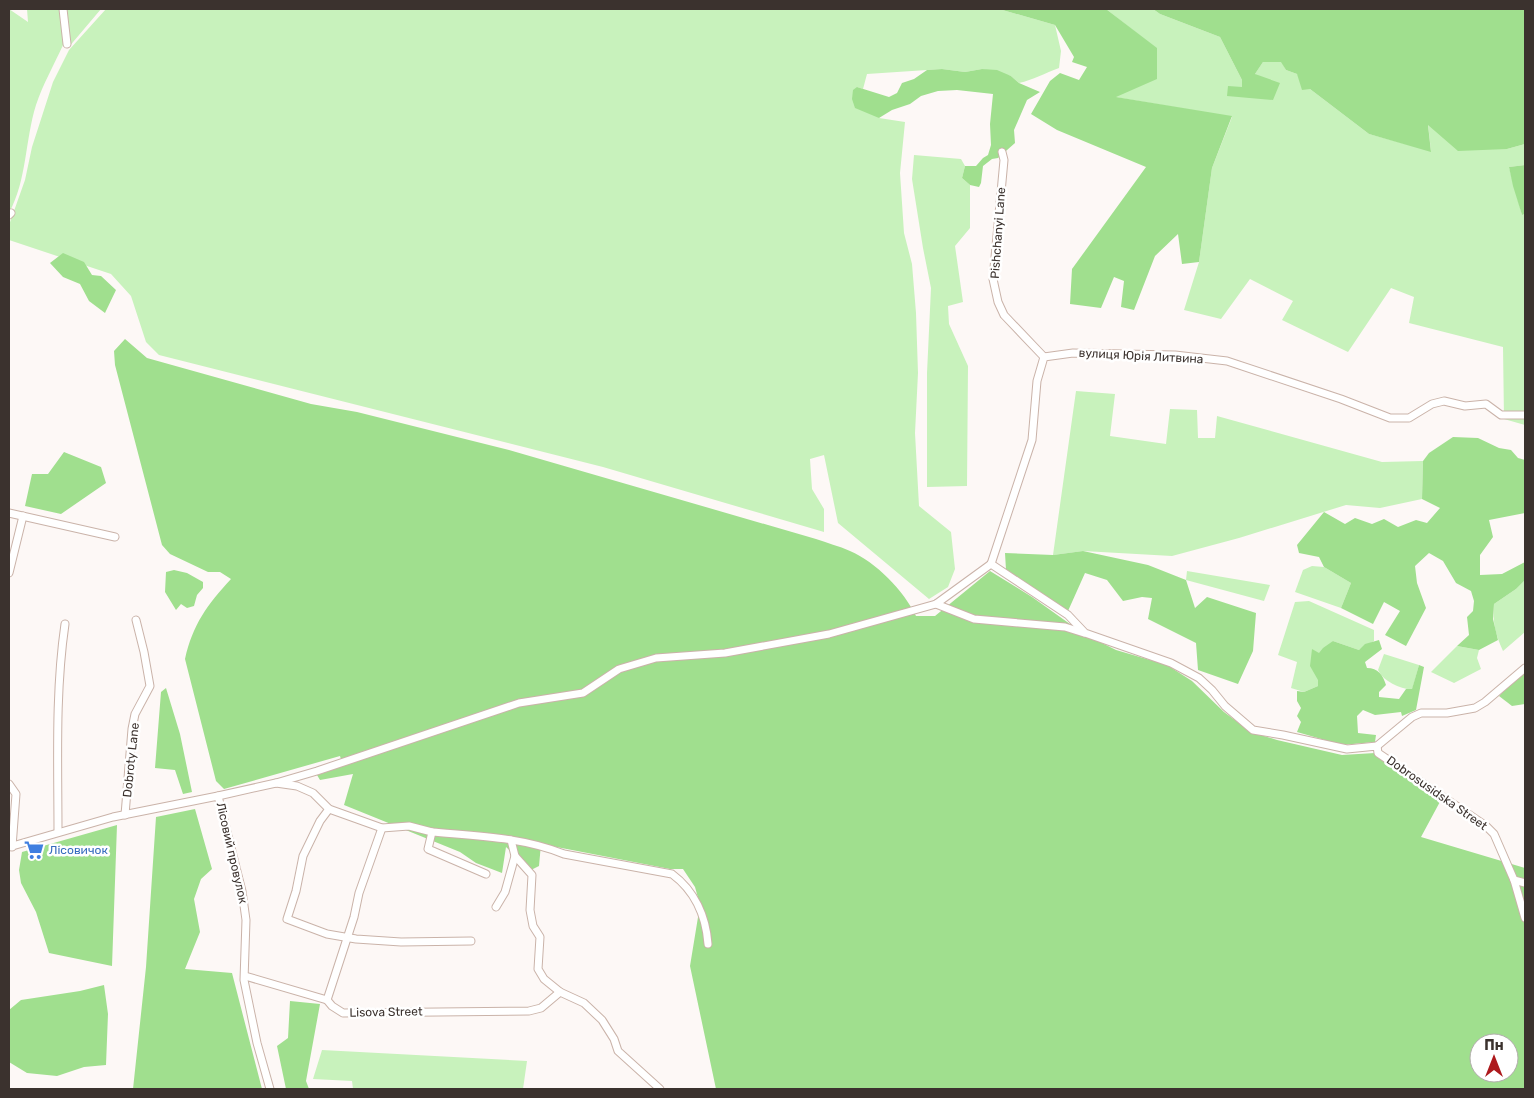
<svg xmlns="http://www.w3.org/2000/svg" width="1534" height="1098" viewBox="0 0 1534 1098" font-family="Rubik,sans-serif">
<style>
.green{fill:#c8f2bc}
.forest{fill:#a0df8e;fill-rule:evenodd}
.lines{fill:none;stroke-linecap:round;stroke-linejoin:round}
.minor-casing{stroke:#cab3a9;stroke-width:9}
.minor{stroke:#fff;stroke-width:7}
.labels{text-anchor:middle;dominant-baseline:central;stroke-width:5;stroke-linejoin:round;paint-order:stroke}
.street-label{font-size:12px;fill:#3b322e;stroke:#fff}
.shop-label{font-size:12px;fill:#366cbe;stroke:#fff;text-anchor:start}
</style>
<rect width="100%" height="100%" fill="#fdf8f6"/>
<g class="green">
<path d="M 9,9 L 28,22 L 27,9 L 101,9 L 68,48 L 63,45 C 54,65 43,84 36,105 C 25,140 27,180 9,213 Z"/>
<path d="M 106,9 L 999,9 L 1055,25 L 1061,51 L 1059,68 C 1045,73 1033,80 1019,83 L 1011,76 L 982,69 L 965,72 L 942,69 L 867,74 L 863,89 L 857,87 L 879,118 L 905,122 L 900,173 L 904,233 L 912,264 L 916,313 L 918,373 L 915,433 L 919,506 L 951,532 L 955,569 L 948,587 L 929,599 L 838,523 L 824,455 L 810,459 L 812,489 L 824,509 L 824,532 L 603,467 L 159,355 L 146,342 L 131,296 L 111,274 L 9,240 L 9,225 L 25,180 L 32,147 L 53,82 L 69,50 Z"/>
<polygon points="1106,9 1153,9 1160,14 1220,37 1242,80 1242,87 1273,100 1255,74 1263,62 1282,62 1286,70 1297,74 1310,89 1369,134 1431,151 1428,124 1507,149 1525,144 1525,165 1509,167 1522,215 1525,214 1525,425 1504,419 1503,347 1409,323 1414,297 1391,288 1348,352 1282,320 1293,301 1250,279 1221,319 1184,310 1199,262 1212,168 1232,117 1115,97 1157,49"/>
<polygon points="914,155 961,159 965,166 962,178 970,185 970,228 955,246 963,302 948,306 949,324 968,366 967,486 927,487 927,373 931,288 923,248 912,179"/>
<polygon points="1076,391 1115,394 1110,436 1166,444 1170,409 1197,410 1198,438 1215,438 1217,416 1382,462 1423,461 1422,499 1380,508 1346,505 1239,538 1172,556 1083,551 1053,555"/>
<polygon points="1312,566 1324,567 1351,583 1341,608 1295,592 1303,570"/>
<polygon points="1187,571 1270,585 1264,601 1186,580"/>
<path d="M 1525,580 L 1525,632 L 1503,651 C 1496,636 1492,621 1494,604 L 1516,589 Z"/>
<polygon points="1309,601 1374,630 1374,641 1359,650 1333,641 1318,680 1318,686 1304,692 1291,688 1297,662 1278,655 1295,602"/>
<polygon points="1457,646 1479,650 1477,658 1481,669 1454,683 1431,672"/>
<path d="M 1384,654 L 1419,665 L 1412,690 C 1399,688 1384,682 1378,670 Z"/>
<polygon points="322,1050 527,1061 523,1089 353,1089 352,1081 313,1079"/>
</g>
<g class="forest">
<polygon points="999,9 1106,9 1157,48 1157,79 1116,97 1232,116 1212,168 1199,262 1182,264 1178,234 1155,256 1134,310 1121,307 1124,281 1114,277 1101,308 1070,304 1072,269 1146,167 1057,130 1031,114 1050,81 1060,73 1079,80 1087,67 1072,62 1074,57 1055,25"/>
<polygon points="1153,9 1525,9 1525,144 1507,149 1458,151 1428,125 1431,152 1369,134 1310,89 1302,90 1297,74 1286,70 1281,62 1263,62 1255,74 1280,83 1273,100 1227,96 1228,86 1242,87 1242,80 1220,37 1160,14"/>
<polygon points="942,69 965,72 982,69 997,70 1011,76 1019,83 1040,92 1027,100 1014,130 1015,143 998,158 992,159 983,166 981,183 979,187 970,185 962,178 965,166 976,166 983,158 988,155 991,145 990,124 993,94 957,90 938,91 921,96 910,104 892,110 879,118 855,108 852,99 853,90 857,87 889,97 897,93 902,83 914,79 927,70"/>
<polygon points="1525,165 1525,214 1522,215 1513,186 1509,167"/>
<polygon points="63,253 84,262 92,275 101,276 116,290 105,313 89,301 80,284 63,277 50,263"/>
<path d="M 125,339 L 147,358 L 311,404 L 357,412 L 509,450 L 816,539 C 827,543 839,546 850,551 C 876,562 904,591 916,616 L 935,616 L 990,571 L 1032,597 L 1084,634 L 1116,650 L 1167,665 L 1192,681 L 1224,712 L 1251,732 L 1277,740 L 1342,755 L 1375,753 L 1442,798 L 1421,837 L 1525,868 L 1525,1089 L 716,1089 L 690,966 L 700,905 L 695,887 L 683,869 L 670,869 L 541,844 L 539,866 L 531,870 L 506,847 L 502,873 L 476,863 L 460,852 L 344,805 L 353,774 L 320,780 L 317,775 L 343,766 L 340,756 L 224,789 L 216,781 L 185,659 C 193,624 207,605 231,579 L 220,572 L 208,572 L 170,554 L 162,545 L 115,365 L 114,351 ZM 1479,1043 L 1509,1043 L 1509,1073 L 1479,1073 Z"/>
<polygon points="1453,437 1478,438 1499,448 1511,450 1518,458 1525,460 1525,513 1489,520 1493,537 1480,555 1480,575 1502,574 1525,562 1525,580 1516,589 1494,604 1493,619 1498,640 1479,650 1457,646 1469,635 1467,617 1473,611 1474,601 1471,591 1456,583 1443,561 1429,553 1415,566 1417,583 1426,608 1406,646 1385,635 1400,611 1384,602 1373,624 1341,608 1351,583 1324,567 1319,557 1299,553 1297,545 1324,512 1345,524 1355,518 1372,524 1384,519 1398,527 1416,520 1427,523 1440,508 1422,499 1423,461 1429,453"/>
<polygon points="64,452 101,467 106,483 61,514 25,506 32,474 48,474"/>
<polygon points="1083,551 1148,565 1186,580 1195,608 1207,597 1256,613 1253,651 1238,684 1198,670 1196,643 1148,619 1152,598 1142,597 1123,601 1107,580 1085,573 1068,611 1006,570 1005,553 1053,555"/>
<polygon points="174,570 187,573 203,582 203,588 197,595 194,606 187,608 181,604 176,610 165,592 166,572"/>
<path d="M 1379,640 L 1382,649 L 1365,662 L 1367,668 C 1378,668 1383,675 1386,685 L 1379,692 L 1379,697 L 1399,699 L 1406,689 L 1412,689 L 1419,665 L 1424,667 L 1416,710 L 1402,716 L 1401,712 L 1375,715 L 1363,710 L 1357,716 L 1358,733 L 1376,735 L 1375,742 L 1342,745 L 1297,732 L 1301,722 L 1297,716 L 1301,708 L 1297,701 L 1297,691 L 1304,692 L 1318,686 L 1318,680 L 1310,666 L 1312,649 L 1319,653 L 1323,648 L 1333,641 L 1359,650 L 1365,644 Z"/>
<polygon points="1525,672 1525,704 1512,706 1499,696 1513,681"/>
<polygon points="166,688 180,734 192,792 183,794 175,770 155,768 161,692"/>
<polygon points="195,809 212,869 201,879 194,899 200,932 185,969 232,973 262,1089 133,1089 146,967 156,817"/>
<polygon points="117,825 112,966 49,953 36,912 21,883 19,870 22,852"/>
<polygon points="104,985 108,1014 106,1065 84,1067 57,1076 27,1073 9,1062 9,1010 21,1000 80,991"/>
<polygon points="290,1001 320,1004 306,1081 309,1089 286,1089 277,1046 288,1038"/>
</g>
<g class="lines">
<defs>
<g id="minor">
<polyline points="63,9 67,44"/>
<polyline points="1002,152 1004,160 993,279 998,302 1004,315 1044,357"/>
<polyline points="9,215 11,213"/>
<polyline points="9,513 115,537"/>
<polyline points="991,564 1032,440 1037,381 1044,357 1073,353 1175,355 1227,361 1341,399 1390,418 1409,418 1432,404 1444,401 1465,406 1486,404 1501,415 1525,415"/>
<polyline points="991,564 1068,615 1085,633 1171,663 1199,678 1212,690 1225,706 1253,730 1283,735 1347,749 1377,746 1378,753 1486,826 1494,834 1514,880 1525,883"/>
<polyline points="9,573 23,516"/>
<polyline points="936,604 974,619 1065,627 1084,633"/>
<polyline points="1377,746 1412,717 1421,713 1447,713 1475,708 1485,702 1525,668"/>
<polyline points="276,783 317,771 519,703 583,693 619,669 656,658 725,653 829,634 936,604 991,564"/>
<polyline points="9,784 16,794 12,847"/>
<polyline points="329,809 320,821 303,856 296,891 287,919 327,934 356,939 401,942 471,941"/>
<polyline points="125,815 132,729 135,714 150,686 144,652 136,620"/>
<polyline points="382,828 359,893 354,917 327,1000 332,1006 343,1013 529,1011 541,1008 560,992"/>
<path d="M 58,832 C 58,763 55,693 65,624"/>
<path d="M 432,832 C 477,836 522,837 564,854 L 672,874 C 695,891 706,917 708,944"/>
<polyline points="511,840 515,856 532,875 530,910 533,926 540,937 538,969 544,979 560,992 584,1003 602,1020 614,1039 618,1051 660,1089"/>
<polyline points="9,847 113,817 218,796"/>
<polyline points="1514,880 1525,918"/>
<polyline points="496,907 505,892 515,856"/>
<polyline points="245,976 327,1000"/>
<polyline points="270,1089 257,1043 244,980 246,920 242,891 218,796 276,783 297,786 313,793 329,809 382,828 409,826 432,832 428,849 486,874"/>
</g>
</defs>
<use href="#minor" class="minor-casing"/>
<use href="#minor" class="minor"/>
</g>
<defs>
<symbol id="supermarket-bare" viewBox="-9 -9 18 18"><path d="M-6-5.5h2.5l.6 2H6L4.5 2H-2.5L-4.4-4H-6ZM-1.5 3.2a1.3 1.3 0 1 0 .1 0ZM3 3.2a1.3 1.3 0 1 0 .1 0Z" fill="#3f7fe0" stroke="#fff" stroke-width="2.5" paint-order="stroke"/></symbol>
</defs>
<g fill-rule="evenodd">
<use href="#supermarket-bare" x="20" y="836" width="28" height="28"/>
</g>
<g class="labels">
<g class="street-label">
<text transform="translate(998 233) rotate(-86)">Pishchanyi Lane</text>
<text transform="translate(1141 356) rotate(3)">вулиця Юрія Литвина</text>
<text transform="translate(131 760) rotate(-84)">Dobroty Lane</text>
<text transform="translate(1437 793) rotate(35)">Dobrosusidska Street</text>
<text transform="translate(232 853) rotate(77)">Лісовий провулок</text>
<text transform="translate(386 1012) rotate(-1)">Lisova Street</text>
</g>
<g class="shop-label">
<text x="49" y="850">Лісовичок</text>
</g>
</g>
<rect width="1534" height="1098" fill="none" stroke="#3b322e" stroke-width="20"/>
<g transform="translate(1494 1058)"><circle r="24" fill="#ffffff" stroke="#b1adab"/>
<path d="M0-4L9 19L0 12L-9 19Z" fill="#ad1a1d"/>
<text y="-8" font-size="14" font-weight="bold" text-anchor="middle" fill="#3b322e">Пн</text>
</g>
</svg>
